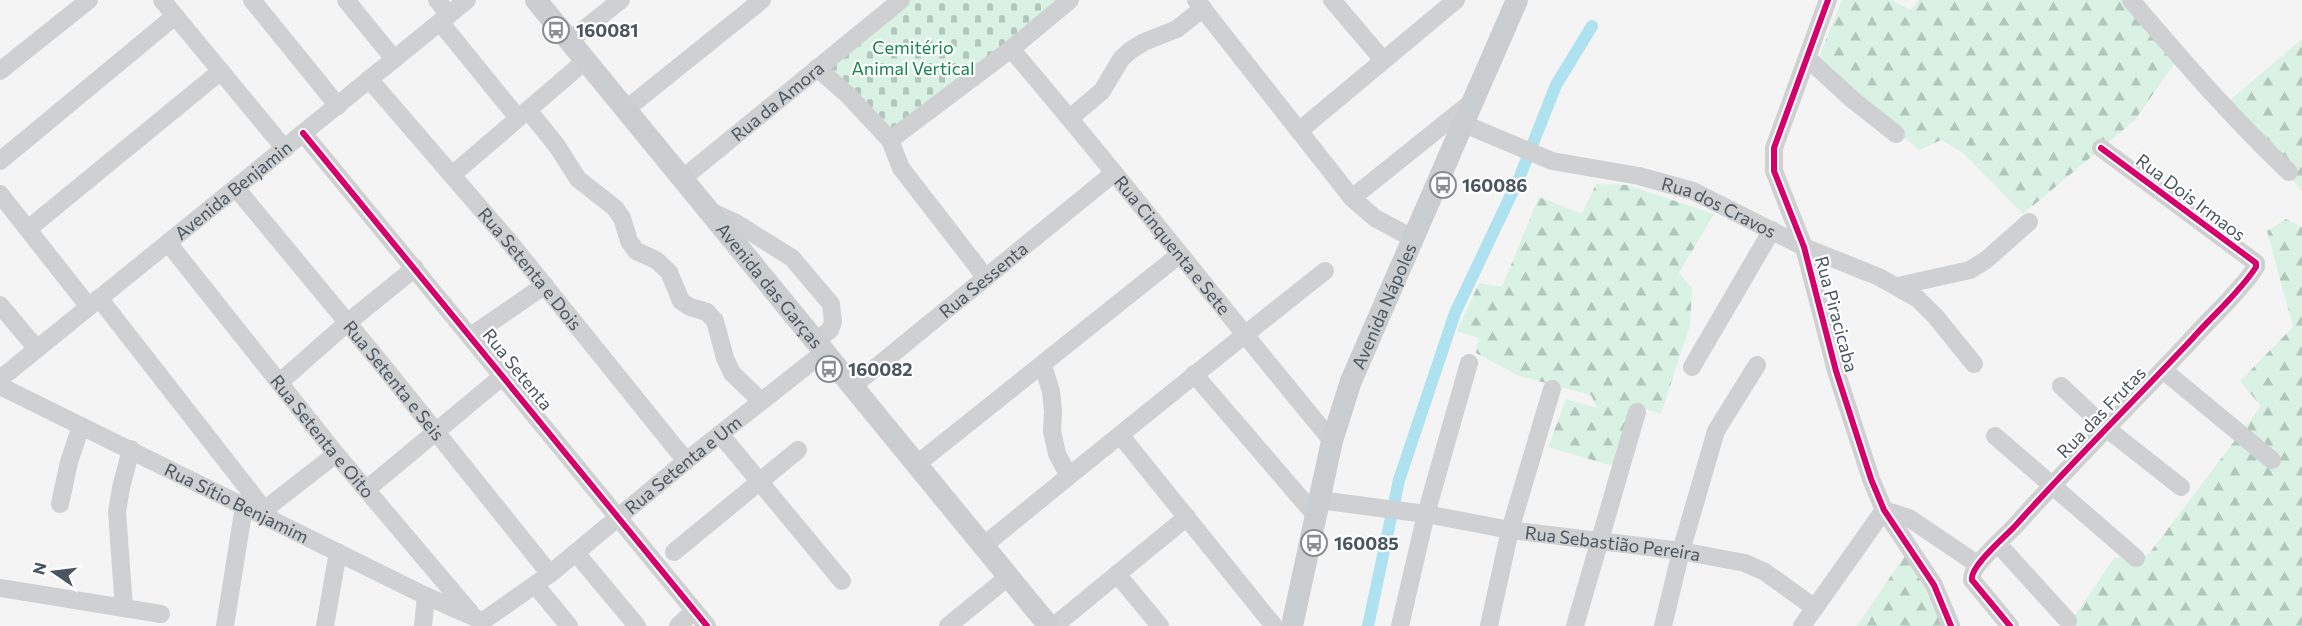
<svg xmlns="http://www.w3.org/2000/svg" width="2302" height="626" viewBox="0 0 2302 626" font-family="Commissioner,sans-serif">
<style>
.forest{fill:url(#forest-firs)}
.cemetery{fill:url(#cemetery-stones)}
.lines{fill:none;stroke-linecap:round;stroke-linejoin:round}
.canal{stroke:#aee2f0;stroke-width:12}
.minor{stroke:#ced0d2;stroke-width:18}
.major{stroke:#caced1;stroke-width:22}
.cycleway-casing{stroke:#fff;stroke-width:10}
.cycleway{stroke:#d6006c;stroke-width:6}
.labels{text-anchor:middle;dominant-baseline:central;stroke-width:4.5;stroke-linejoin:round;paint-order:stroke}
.poi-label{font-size:18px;font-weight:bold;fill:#4a5661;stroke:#fff;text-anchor:start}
.park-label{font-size:18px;fill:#17864f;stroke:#fff}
.street-label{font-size:18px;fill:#4a5661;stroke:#fff}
</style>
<defs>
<pattern id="forest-firs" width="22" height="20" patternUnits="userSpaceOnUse" patternTransform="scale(1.5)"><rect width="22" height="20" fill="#d9f2e3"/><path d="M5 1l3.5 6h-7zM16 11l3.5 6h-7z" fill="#b2c7bb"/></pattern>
<pattern id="cemetery-stones" width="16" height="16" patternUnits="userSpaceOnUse" patternTransform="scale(1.5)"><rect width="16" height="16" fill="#d9f2e3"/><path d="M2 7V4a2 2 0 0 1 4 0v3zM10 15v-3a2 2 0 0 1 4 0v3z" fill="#b2c7bb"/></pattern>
</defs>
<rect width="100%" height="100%" fill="#f4f4f4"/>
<g class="forest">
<polygon points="1842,0 1892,0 1910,10 1919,0 2125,0 2174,64 2134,121 2023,214 1962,152 1941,140 1919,150 1818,60"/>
<polygon points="2302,39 2302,192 2229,101"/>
<polygon points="1596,184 1627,185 1714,214 1679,273 1692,288 1690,325 1661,414 1632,404 1613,466 1548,447 1566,399 1597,408 1591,395 1519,376 1476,353 1479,338 1457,331 1479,283 1502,287 1539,197 1582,214"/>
<polygon points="2286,219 2302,227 2302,626 2068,626 2114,558 2148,555 2261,406 2240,381 2293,327 2267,231"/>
<polygon points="1905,555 1915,569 1943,626 1857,626"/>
</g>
<polygon class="cemetery" points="900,0 1070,0 890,140 817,68"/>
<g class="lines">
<polyline class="canal" points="1368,626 1399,480 1455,313 1520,176 1556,85 1592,26"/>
<g class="minor">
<polyline points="162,0 285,149"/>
<polyline points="252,0 338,106"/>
<polyline points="346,0 394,59"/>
<polyline points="437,0 449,15"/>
<polyline points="1196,0 1352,198 1375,218 1414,239"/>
<polyline points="1332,0 1383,60"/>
<polyline points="1828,0 1774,148 1774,171 1804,247 1836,371 1871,479 1884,510 1934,585 1951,626"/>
<path d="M 2131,0 C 2182,60 2232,118 2289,172"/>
<polyline points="440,22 518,118"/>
<polyline points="569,41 621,0"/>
<path id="s1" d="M 1011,49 C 1121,177 1224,311 1332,441"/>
<polyline points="1808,59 1853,100 1896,134"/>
<polyline points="817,68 848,95 890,140 901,168 986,278"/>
<polyline points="0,71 89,0"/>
<path id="s2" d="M 369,79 L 507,239 L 686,461"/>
<polyline points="528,110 557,146 578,179 615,208 622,218 629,241 636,251 656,260 669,272 681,301 690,307 707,312 715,321 725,358 732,373 761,401"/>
<polyline points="625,110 762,0"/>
<polyline points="1070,118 1102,91 1121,59 1131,50 1144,42 1177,29 1203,8"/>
<path id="s3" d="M 1462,123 L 1552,161 L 1639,176 L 1693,191 L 1804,247 L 1879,277 L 1918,299 L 1936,317 L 1974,364"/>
<polyline points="1299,131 1456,0"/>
<polyline points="303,133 707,626"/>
<polyline points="890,140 1011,49 1070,0"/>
<polyline points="0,161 175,16"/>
<polyline points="452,175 585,61"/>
<path id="s4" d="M 682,179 L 901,0"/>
<path id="s5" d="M 236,188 L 380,362 L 550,574"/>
<polyline points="0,194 89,307"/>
<polyline points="1352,198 1468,105"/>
<polyline points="710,211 736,223 792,258 831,304 833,322 830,330 816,341"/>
<polyline points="28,229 221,71"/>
<path id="s6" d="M 169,244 L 336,454 L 470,612"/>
<polyline points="1898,286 1970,270 1986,260 2029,222"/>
<polyline points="99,298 270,517"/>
<polyline points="0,305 37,349"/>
<polyline points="471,336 545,285"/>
<polyline points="1043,366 1051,391 1053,411 1052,431 1057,454 1069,476"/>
<polyline points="1692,367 1772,230"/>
<polyline points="2163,370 2272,460"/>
<polyline points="1194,374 1316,516"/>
<path id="s7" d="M 0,379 L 467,0"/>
<polyline points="280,382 347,323 415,268"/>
<path id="s8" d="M 0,386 L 426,596 L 476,618"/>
<path id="s9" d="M 853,386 L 1114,173"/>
<polyline points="2061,386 2106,428 2181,487"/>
<polyline points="720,434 842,581"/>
<polyline points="1121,436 1274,626"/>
<polyline points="1995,436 2136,558"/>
<polyline points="917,464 1179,255"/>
<polyline points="367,489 504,375"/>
<path id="s10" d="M 1319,500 L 1426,514 L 1510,530 L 1681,551 L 1745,563 L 1765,572 L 1815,608"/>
<polyline points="60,504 69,462 81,426"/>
<polyline points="264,510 336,454"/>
<polyline points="1884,510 1909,518 1977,564"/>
<polyline points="1999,545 2068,621"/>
<path d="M 983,546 C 1096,454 1210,362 1325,271"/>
<polyline points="674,552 798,450"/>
<polyline points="576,553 637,626"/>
<polyline points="1117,574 1160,626"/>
<polyline points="536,586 569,626"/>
<polyline points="0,588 161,614"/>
<polyline points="124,608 117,512 121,488 131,449"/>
<path id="s11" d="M 483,621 L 550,574 L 686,461 L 824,352"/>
<polyline points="225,626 244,506"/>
<polyline points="325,626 338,552"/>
<polyline points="423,626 426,596"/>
<polyline points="678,626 694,611"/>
<polyline points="948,626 1008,577"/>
<polyline points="1054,626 1187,517"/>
<polyline points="1400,626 1426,514 1469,363"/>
<polyline points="1489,626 1510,530 1552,389"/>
<polyline points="1575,626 1637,412"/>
<polyline points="1663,626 1681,551 1716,431 1757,365"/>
<polyline points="1802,626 1884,510"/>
<path d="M 2010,626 L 1972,580 C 1969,567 2006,536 2016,525 C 2073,461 2134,401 2192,339 C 2212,316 2240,292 2256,267 L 2256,263 L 2101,148"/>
</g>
<g class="major">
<path id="s12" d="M 536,0 L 1049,626"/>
<path id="s13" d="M 1292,626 L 1332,441 L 1351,381 L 1517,0"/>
</g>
<defs>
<g id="cycleway">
<polyline points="1828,0 1774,148 1774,171 1804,247 1836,371 1871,479 1884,510 1934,585 1951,626"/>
<polyline points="303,133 707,626"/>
<path d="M 2010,626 L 1972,580 C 1969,567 2006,536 2016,525 C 2073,461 2134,401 2192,339 C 2212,316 2240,292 2256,267 L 2256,263 L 2101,148"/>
</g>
</defs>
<use href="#cycleway" class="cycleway-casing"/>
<use href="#cycleway" class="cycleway"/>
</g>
<defs>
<symbol id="bus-ring" viewBox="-11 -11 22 22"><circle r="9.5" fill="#fff" stroke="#868d94" stroke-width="1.5"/><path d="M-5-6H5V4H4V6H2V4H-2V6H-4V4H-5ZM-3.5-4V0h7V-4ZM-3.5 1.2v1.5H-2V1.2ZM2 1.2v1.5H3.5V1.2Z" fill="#868d94"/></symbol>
</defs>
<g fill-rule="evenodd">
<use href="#bus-ring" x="541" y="15" width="30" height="30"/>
<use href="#bus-ring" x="1428" y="170" width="30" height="30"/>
<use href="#bus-ring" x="814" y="354" width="30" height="30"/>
<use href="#bus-ring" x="1299" y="528" width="30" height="30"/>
</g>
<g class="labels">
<g class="poi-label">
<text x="576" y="30">160081</text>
<text x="1462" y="185">160086</text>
<text x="848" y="369">160082</text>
<text x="1334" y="543">160085</text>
</g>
<g class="park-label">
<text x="913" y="47">Cemitério<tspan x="913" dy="21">Animal Vertical</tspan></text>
</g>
<g class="street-label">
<text stroke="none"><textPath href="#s4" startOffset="123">Rua da Amora</textPath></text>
<text stroke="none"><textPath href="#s7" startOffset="300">Avenida Benjamin</textPath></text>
<text transform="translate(2191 197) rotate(37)">Rua Dois Irmaos</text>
<text stroke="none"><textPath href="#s3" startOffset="272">Rua dos Cravos</textPath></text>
<text stroke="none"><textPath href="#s1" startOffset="254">Rua Cinquenta e Sete</textPath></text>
<text stroke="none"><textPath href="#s2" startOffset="249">Rua Setenta e Dois</textPath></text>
<text stroke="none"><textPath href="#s9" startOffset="168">Rua Sessenta</textPath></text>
<text stroke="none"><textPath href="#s12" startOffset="369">Avenida das Garças</textPath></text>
<text stroke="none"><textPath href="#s13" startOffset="334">Avenida Nápoles</textPath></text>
<text transform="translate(1837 314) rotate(75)">Rua Piracicaba</text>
<text transform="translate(518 369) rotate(51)">Rua Setenta</text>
<text stroke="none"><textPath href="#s5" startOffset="249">Rua Setenta e Seis</textPath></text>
<text transform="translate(2101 412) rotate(-46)">Rua das Frutas</text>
<text stroke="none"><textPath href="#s6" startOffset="246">Rua Setenta e Oito</textPath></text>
<text stroke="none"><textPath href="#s11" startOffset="254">Rua Setenta e Um</textPath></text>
<text stroke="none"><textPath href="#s8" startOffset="264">Rua Sítio Benjamim</textPath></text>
<text stroke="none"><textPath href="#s10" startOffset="297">Rua Sebastião Pereira</textPath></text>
</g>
</g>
<g transform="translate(54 572) rotate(284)" stroke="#ffffff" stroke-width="4.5" paint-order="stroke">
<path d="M0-4.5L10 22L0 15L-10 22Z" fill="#4a5661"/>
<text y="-9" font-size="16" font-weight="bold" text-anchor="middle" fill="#4a5661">N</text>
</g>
</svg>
